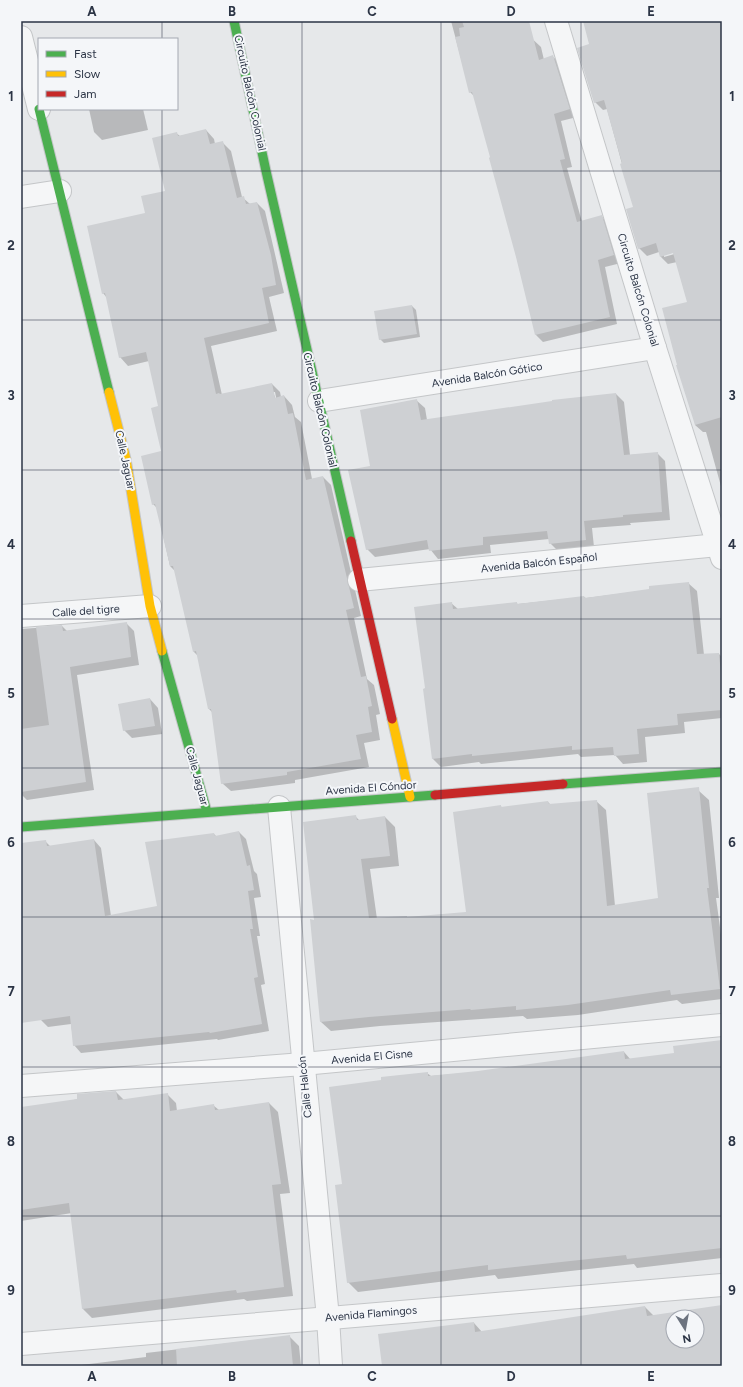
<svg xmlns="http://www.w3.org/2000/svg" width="743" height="1387" viewBox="0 0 743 1387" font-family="Figtree,sans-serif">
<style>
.shadow{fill:#0003;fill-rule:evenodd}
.building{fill:#ced0d3;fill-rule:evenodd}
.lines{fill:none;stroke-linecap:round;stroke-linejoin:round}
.street-casing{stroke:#c4c6c8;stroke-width:24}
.fast-casing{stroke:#c4c6c8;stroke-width:11}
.slow-casing{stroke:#c4c6c8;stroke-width:11}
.jam-casing{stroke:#c4c6c8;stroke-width:11}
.street{stroke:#f5f6f7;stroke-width:22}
.fast{stroke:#4caf50;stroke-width:9}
.slow{stroke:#ffc107;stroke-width:9}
.jam{stroke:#c62828;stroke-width:9}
.grid{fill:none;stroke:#2b3445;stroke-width:1;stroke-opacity:0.55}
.labels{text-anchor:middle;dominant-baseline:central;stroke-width:4;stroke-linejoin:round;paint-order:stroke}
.street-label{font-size:11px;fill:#2b3445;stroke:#f4f6f9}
.neatline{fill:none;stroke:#2b3445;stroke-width:1.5}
.grid-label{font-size:13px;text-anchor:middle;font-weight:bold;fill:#2b3445}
</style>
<rect width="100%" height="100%" fill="#e6e8ea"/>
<g class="shadow">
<polygon points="451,21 513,21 541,47 544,60 553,57 561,64 577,117 561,121 572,167 567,168 582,222 602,217 609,224 621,263 605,267 617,324 543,342 536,335 492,158 475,97 470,92"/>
<path d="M 599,21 L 722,21 L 722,490 L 706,432 L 703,432 L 695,425 L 688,302 L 677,262 L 668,264 L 661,257 L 659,252 L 647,256 L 639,248 L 634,208 L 607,109 L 603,110 L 595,102 L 590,44 ZM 678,251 L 678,253 L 664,257 L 664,255 Z"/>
<polygon points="89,109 143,109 148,130 102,140 94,132"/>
<path d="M 206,130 L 214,139 L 215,144 L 222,142 L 231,151 L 242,197 L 250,204 L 257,203 L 265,211 L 284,293 L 269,297 L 277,331 L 211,346 L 222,395 L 272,384 L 280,392 L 281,397 L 284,396 L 292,405 L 295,417 L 301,422 L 312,479 L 323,477 L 331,485 L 361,616 L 354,618 L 367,679 L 374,685 L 380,714 L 376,715 L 380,740 L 364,743 L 369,767 L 295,780 L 295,783 L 231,791 L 222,783 L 213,713 L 209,709 L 198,656 L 194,652 L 175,571 L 170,566 L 157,508 L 153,504 L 162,452 L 160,407 L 149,361 L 128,366 L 120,357 L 107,298 L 103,293 L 146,214 L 166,192 L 176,133 L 180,136 ZM 273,392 L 275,392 L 277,402 Z"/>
<polygon points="412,306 416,310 420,337 384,343 380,339"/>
<polygon points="616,394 624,402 630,455 657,453 665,461 670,520 630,523 631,525 592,528 594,547 558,551 550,543 549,539 490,545 491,553 438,559 430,549 375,557 367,549 372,466 416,400 425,408 427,420"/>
<polygon points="688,583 697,591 704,655 719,654 722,657 722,718 684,722 685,733 645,737 647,762 623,764 615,755 581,757 578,754 481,764 479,762 441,767 433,759 427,689 451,603 458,609 516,603 518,604 584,597 586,598 650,590"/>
<polygon points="126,623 134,631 139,665 77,675 94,790 27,800 21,794 21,629 62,626 67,631"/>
<polygon points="150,699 158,708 162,734 132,738 124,730"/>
<polygon points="699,791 709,800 719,898 716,898 722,942 722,999 682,1004 677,1000 578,1015 527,1019 523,1016 380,1026 331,1031 321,1022 315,921 356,817 360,821 385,817 395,827 399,866 370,869 377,919 407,917 408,918 467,913 501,806 502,808 548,802 551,805 596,801 606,810 615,906 659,899"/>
<polygon points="239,832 246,839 254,871 257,874 261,897 254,898 260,936 257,936 265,984 261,985 269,1031 218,1040 217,1039 81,1053 74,1045 71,1024 48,1027 41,1020 21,1007 21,844 45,841 51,847 94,840 101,848 111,916 158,907 214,834 217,837"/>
<polygon points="722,1041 722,1258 637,1268 634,1264 498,1279 495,1275 358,1292 348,1282 343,1185 427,1073 431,1076 478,1072 624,1052 631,1060 675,1054"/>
<polygon points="116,1092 124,1100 167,1094 176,1103 177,1111 214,1106 219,1110 269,1103 278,1112 290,1193 280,1194 293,1296 247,1301 244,1299 92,1318 83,1309 72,1213 21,1221 21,1110"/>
<path d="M 722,1306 L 722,1366 L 383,1366 L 474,1323 L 482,1332 L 645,1307 L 654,1316 ZM 673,1317 L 697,1317 L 697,1341 L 673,1341 Z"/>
<polygon points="289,1336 299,1346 301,1366 73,1366 146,1357 146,1353"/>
</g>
<g class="building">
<polygon points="462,21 529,21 539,60 553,55 570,109 554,114 565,159 560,160 577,222 602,215 614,255 598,260 610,317 535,335 516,257 489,158 490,157 472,92 469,93 455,37 460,36 459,28 464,27"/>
<polygon points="583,21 722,21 722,417 695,425 676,365 677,365 662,308 687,302 673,253 660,257 656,243 638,249 626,209 633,207 620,164 622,163 604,100 594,103 577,48 589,44"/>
<polygon points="206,129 210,144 223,141 237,198 244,196 246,204 257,202 271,255 276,285 262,288 269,323 204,338 216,394 219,393 220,394 272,383 275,398 284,395 288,414 293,413 306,480 323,476 354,608 346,610 361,677 366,676 372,706 368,707 372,732 356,735 361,759 287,772 287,775 221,784 211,709 208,709 196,651 193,652 173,566 170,566 155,504 152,505 141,456 161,451 151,408 158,406 146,352 119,358 105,293 102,294 87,226 145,213 141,196 165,191 152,138 177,132 178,136"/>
<polygon points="412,305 417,334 379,340 374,311"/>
<polygon points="616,393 624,455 658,452 662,512 623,515 623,517 584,521 586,540 549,544 547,531 483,537 483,545 429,551 427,540 366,550 348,470 370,466 360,410 417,399 421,420 552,401 552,400"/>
<polygon points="689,582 697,654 719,653 722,685 722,710 677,714 678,725 637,729 639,754 614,756 613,747 572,750 572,746 472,756 472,754 432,759 423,689 425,688 414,607 452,602 453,609 517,602 517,604 584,596 585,598 649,589 649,586"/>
<polygon points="127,622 131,657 70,667 86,782 21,792 21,729 49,725 36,627 62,625 63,631"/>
<polygon points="150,698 155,726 123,731 118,704"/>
<polygon points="699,787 709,888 707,888 720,989 671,995 670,990 568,1005 516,1010 516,1006 471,1010 470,1009 369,1017 320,1022 310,919 314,920 303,822 356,815 357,820 385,816 390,856 361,859 369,918 407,916 407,917 466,912 453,812 501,805 501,807 548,801 549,804 597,800 607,906 658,898 647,793"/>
<polygon points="239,831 247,866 250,865 254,890 248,891 253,929 250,929 258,977 254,978 262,1024 210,1033 209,1032 73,1046 70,1016 21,1023 21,843 46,840 47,846 94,839 105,916 157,906 145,842 214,833 215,836"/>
<polygon points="722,1040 722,1248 627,1259 626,1255 488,1270 488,1265 347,1283 335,1185 342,1184 329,1087 381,1080 381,1077 428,1072 428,1076 478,1071 624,1051 625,1059 674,1053 673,1046"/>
<polygon points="116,1091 118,1100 168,1093 170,1111 214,1104 215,1110 269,1102 281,1184 272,1185 284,1287 237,1293 236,1290 82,1309 69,1203 21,1210 21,1107 77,1099 77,1094"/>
<path d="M 722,1305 L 722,1366 L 382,1366 L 378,1334 L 474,1322 L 475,1332 L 645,1306 L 647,1316 ZM 673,1317 L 697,1317 L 697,1341 L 673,1341 Z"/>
<polygon points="290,1335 293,1366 177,1366 176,1349"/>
</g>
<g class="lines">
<defs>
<g id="street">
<polyline points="556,21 655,348 722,558"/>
<polyline points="21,37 39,109"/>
<polyline points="21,197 60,191"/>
<polyline points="319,401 655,348"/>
<polyline points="359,580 718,545"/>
<polyline points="21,616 150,606"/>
<polyline points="279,807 328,1318 331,1366"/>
<polyline points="21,1086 303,1064 722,1025"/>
<polyline points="21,1344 722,1285"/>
</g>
<g id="fast">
<polyline points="234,21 266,171 351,541"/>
<polyline points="39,109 109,392"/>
<polyline points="162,651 207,812"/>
<polyline points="563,784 722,772"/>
<polyline points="21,827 435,795"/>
</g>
<g id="slow">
<polyline points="109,392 126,459 150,606 162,651"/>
<polyline points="392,719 410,797"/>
</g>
<g id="jam">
<polyline points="351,541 392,719"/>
<polyline points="435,795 563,784"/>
</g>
</defs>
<use href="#street" class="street-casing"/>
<use href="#fast" class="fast-casing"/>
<use href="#slow" class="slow-casing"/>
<use href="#jam" class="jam-casing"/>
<use href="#street" class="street"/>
<use href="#fast" class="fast"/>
<use href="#slow" class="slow"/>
<use href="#jam" class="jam"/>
</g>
<path class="grid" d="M 162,21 L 162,39M 302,21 L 302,1366M 441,21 L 441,1366M 581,21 L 581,1366M 162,109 L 162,1366M 21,171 L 722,171M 21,320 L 722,320M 21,470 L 722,470M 21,619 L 722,619M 21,768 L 722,768M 21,917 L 722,917M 21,1067 L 722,1067M 21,1216 L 722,1216"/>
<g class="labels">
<g class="street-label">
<text transform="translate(250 93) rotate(78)">Circuito Balcón Colonial</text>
<text transform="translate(638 290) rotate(73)">Circuito Balcón Colonial</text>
<text transform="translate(487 375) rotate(-9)">Avenida Balcón Gótico</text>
<text transform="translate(320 410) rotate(77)">Circuito Balcón Colonial</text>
<text transform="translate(125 460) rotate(78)">Calle Jaguar</text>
<text transform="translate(539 563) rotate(-6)">Avenida Balcón Español</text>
<text transform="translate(86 611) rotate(-4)">Calle del tigre</text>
<text transform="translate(197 776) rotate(75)">Calle Jaguar</text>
<text transform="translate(371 788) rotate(-4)">Avenida El Cóndor</text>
<text transform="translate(372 1057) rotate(-5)">Avenida El Cisne</text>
<text transform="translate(305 1087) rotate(-96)">Calle Halcón</text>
<text transform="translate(371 1314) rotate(-5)">Avenida Flamingos</text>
</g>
</g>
<rect width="743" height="1387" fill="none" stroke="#f4f6f9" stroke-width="44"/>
<rect x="38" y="38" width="140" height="72" fill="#f4f6f9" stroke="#a4a8b1"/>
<rect x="46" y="51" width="20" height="6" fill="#4caf50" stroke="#a4a8b1"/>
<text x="74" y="58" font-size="12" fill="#2b3445">Fast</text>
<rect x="46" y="71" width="20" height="6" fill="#ffc107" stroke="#a4a8b1"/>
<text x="74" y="78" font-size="12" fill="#2b3445">Slow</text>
<rect x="46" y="91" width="20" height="6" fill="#c62828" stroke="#a4a8b1"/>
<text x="74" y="98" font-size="12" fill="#2b3445">Jam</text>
<g transform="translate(685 1329) rotate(169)"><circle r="19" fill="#f4f6f9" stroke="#a4a8b1"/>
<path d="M0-3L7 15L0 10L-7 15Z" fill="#6c737f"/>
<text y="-6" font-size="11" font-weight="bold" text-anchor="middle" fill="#2b3445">N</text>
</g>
<rect x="22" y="22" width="699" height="1343" class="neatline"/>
<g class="grid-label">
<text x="92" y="16">A</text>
<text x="232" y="16">B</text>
<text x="372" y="16">C</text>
<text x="511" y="16">D</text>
<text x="651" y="16">E</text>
<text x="11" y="101">1</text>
<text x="732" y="101">1</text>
<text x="11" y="250">2</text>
<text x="732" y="250">2</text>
<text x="11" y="400">3</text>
<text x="732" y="400">3</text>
<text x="11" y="549">4</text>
<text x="732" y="549">4</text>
<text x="11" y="698">5</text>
<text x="732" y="698">5</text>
<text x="11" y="847">6</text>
<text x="732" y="847">6</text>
<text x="11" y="996">7</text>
<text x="732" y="996">7</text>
<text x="11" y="1146">8</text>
<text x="732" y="1146">8</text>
<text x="11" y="1295">9</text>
<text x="732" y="1295">9</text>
<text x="92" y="1381">A</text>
<text x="232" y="1381">B</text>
<text x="372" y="1381">C</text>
<text x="511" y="1381">D</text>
<text x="651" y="1381">E</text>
</g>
</svg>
